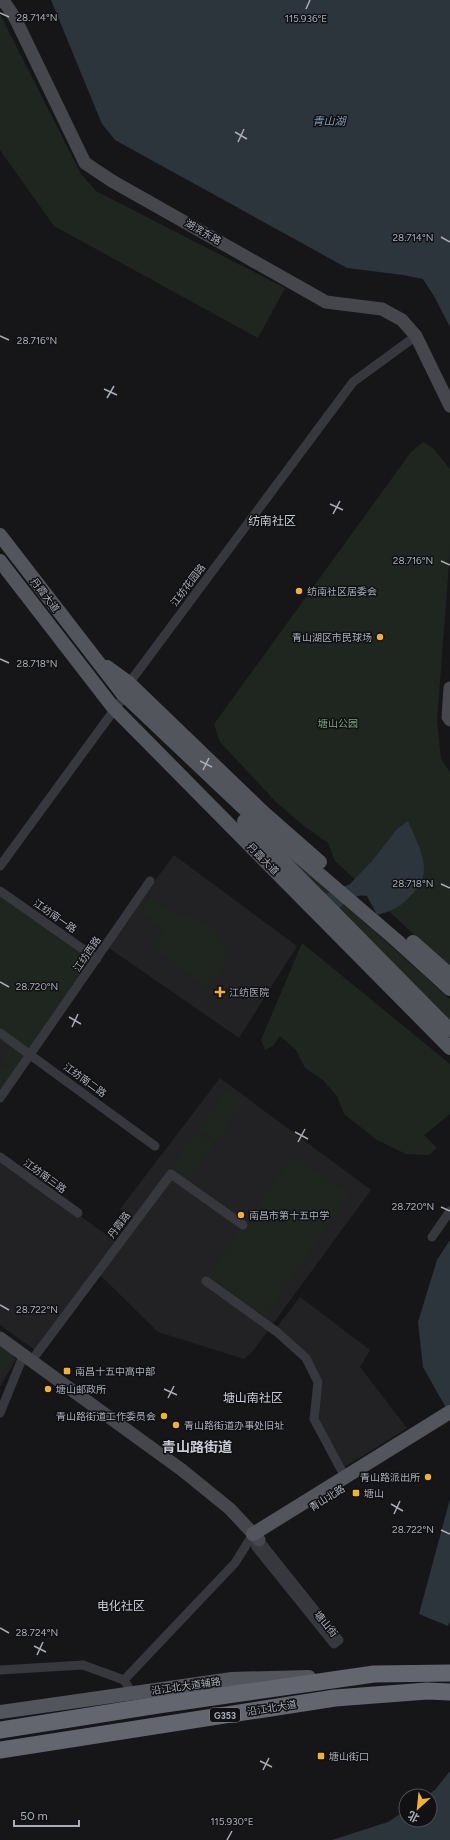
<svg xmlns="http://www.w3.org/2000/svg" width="450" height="1840" viewBox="0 0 450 1840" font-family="Figtree,'Noto Sans SC',sans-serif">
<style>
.built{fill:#222225}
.green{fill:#1e261f}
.water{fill:#2c353c}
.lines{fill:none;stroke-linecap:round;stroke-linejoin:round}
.street{stroke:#37383d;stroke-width:9}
.secondary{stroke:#45474d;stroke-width:13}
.primary{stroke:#53555c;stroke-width:14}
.highway{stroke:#63666e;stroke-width:17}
.ticks{fill:none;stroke:#a8adb8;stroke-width:1.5}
.poi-dot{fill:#f2b134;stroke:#111113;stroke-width:1.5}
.labels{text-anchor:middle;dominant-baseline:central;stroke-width:3;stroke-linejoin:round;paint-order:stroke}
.shield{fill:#111113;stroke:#7b7e86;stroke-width:1}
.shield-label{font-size:9px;font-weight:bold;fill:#a8adb8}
.street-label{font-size:10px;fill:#a8adb8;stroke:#111113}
.poi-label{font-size:10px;fill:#a8adb8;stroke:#111113;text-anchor:start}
.park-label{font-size:10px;fill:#7fa381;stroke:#111113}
.water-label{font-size:11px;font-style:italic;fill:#7f9bb3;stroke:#111113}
.quarter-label{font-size:12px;fill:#c9ccd4;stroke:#111113}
.district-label{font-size:14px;font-weight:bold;fill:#c9ccd4;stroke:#111113}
.ticks-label{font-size:10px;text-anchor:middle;fill:#a8adb8;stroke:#111113;stroke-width:3;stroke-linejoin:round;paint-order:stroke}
</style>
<rect width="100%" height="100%" fill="#161618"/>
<g class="built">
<polygon points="174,855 297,946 239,1038 106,946"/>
<polygon points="0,1035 28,1054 0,1094"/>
<polygon points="220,1078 371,1190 253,1351 244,1359 158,1332 100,1275 138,1221 120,1209"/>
<polygon points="0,1159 115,1241 35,1350 0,1325"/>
<polygon points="300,1297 370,1350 360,1367 407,1428 343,1468 317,1417 323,1382 316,1367 304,1351 277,1327"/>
<polygon points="0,1347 16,1359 0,1387"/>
</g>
<g class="green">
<polygon points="0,14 81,174 96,191 285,288 258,338 54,226 0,150"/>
<polygon points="423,442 434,449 450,469 450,551 437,721 441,759 450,772 450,968 335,861 328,843 304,826 276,802 220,742 214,724 411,452"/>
<polygon points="246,816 450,999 450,1021"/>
<polygon points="0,893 97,959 31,1054 0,1033"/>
<path d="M 150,897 L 179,917 C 196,914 225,931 226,950 C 228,964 216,978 209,989 L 151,947 L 164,930 L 140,913 Z"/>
<polygon points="302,943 450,1064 450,1114 424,1135 437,1148 429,1155 406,1154 377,1140 344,1114 337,1096 323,1080 305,1068 296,1050 280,1036 273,1046 265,1050 261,1040"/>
<polygon points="9,1042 26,1054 0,1092 0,1066 5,1069 8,1066 1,1061 10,1049 7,1046"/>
<polygon points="226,1089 244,1102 217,1142 198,1129"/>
<polygon points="196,1131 215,1145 190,1179 171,1166"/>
<polygon points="293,1155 350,1194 265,1316 208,1276"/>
<polygon points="0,1341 17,1353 1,1375 0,1374"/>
</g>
<g class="water">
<polygon points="51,0 450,0 450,327 434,296 423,279 403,275 347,268 115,140 102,124"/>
<path d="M 408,821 C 414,835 425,856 424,871 C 423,885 406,903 394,909 C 389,912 382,913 377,915 L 367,896 C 353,893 346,903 336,911 L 314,896 L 332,892 L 350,884 L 372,861 L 397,829 Z"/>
<polygon points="450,1240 450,1415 423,1367 418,1322 437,1260"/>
<polygon points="450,1499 450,1621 448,1626 419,1614"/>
<polygon points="450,1771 450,1840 332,1840 388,1822 406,1810 406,1820 430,1820 430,1796 426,1796 435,1790"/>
</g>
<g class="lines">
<g class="street">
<polyline points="0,866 120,702 122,699 121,694 353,382 416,336"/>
<polyline points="0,891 97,959"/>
<polyline points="0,1033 155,1146"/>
<polyline points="0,1098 150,881"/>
<polyline points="0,1157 78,1213"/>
<polyline points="432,1237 450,1211"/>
<polyline points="206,1281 277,1332 306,1358 318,1382 314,1419 345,1477"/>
<polyline points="32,1360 171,1174 243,1225"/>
<polyline points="0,1413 24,1354"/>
<polyline points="253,1535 256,1547 334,1644 339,1640 259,1540"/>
<polyline points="0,1670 83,1665 124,1680 132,1693"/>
<polyline points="124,1680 235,1563 253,1534"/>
</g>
<g class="secondary">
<polyline points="3,0 15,18 85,163 112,181 326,302 382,309 402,320 416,336 450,406"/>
<polyline points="450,688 448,717 450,720"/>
<polyline points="0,1338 182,1470 230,1509 259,1540"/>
</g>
<g class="primary">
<polyline points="0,535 122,693 255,819 395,939 450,989"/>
<polyline points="0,561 112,706 450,1048"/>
<polyline points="107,667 129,683 263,812 320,862"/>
<polyline points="244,821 450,1030"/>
<polyline points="413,942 450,975"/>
<polyline points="253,1534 450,1412"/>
<polyline points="0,1712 232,1679 309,1677"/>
</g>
<g class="highway">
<polyline points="0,1730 158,1705 374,1674 450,1673"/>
<polyline points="0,1750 335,1698 427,1691 450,1692"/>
</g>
</g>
<path class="ticks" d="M 306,9 L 310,0M 0,13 L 9,17M 235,132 L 247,139M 238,142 L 244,129M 441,237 L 450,242M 0,336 L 9,340M 104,389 L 117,395M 107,398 L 114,386M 330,504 L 343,510M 333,514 L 340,501M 441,561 L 450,565M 0,659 L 9,663M 200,761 L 212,767M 203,770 L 209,758M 441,884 L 450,888M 0,982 L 9,987M 69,1017 L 81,1024M 72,1027 L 78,1014M 295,1132 L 308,1139M 298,1142 L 305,1129M 441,1207 L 450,1211M 0,1305 L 9,1310M 164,1389 L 177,1395M 168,1398 L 174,1386M 391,1504 L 403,1511M 394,1514 L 400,1501M 441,1530 L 450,1534M 0,1628 L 9,1633M 34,1646 L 46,1652M 37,1655 L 43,1642M 260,1761 L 272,1767M 263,1770 L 269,1758M 227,1840 L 232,1831"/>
<g class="poi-dot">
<circle cx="299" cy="591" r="4"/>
<circle cx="380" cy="637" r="4"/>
<path d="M218 986h4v4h4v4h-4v4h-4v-4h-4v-4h4z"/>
<circle cx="241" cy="1215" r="4"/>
<rect x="63" y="1367" width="8" height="8" rx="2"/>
<circle cx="48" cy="1389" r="4"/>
<circle cx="164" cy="1416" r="4"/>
<circle cx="176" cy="1425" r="4"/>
<circle cx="428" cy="1477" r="4"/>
<rect x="352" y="1489" width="8" height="8" rx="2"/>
<rect x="317" y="1752" width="8" height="8" rx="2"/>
</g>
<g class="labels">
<rect class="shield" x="210" y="1708" width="30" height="14" rx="3"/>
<g class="shield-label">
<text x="225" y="1715">G353</text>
</g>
<g class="street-label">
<text transform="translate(203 232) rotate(30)">湖滨东路</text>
<text transform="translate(188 585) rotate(-53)">江纺花园路</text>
<text transform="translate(45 595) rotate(53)">丹霞大道</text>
<text transform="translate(263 859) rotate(45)">丹霞大道</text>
<text transform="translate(55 916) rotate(35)">江纺南一路</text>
<text transform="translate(87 954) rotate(-55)">江纺西路</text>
<text transform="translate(85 1080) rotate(36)">江纺南二路</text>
<text transform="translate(45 1176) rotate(36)">江纺南三路</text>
<text transform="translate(119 1225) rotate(-53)">丹霞路</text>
<text transform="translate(327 1498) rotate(-32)">青山北路</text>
<text transform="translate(326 1624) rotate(51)">塘山街</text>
<text transform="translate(186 1686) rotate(-8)">沿江北大道辅路</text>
<text transform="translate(272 1708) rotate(-9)">沿江北大道</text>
</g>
<g class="poi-label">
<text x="307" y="591">纺南社区居委会</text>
<text x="372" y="637" text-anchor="end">青山湖区市民球场</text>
<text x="229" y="992">江纺医院</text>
<text x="249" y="1215">南昌市第十五中学</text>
<text x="75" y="1371">南昌十五中高中部</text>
<text x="56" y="1389">塘山邮政所</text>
<text x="156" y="1416" text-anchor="end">青山路街道工作委员会</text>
<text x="184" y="1425">青山路街道办事处旧址</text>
<text x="420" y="1477" text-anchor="end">青山路派出所</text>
<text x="364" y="1493">塘山</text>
<text x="329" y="1756">塘山街口</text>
</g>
<g class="park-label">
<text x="338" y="723">塘山公园</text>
</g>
<g class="water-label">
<text x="329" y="121">青山湖</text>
</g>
<g class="quarter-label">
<text x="272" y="521">纺南社区</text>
<text x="253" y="1398">塘山南社区</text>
<text x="121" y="1606">电化社区</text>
</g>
<g class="district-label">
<text x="197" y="1447">青山路街道</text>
</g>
</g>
<g class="ticks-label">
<text x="37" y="21">28.714°N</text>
<text x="306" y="22">115.936°E</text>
<text x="413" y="241">28.714°N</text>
<text x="37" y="344">28.716°N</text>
<text x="413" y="564">28.716°N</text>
<text x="37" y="667">28.718°N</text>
<text x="413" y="887">28.718°N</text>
<text x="37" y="990">28.720°N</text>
<text x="413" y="1210">28.720°N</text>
<text x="37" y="1313">28.722°N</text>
<text x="413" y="1533">28.722°N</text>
<text x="37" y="1636">28.724°N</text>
<text x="232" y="1825">115.930°E</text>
</g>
<g transform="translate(418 1808) rotate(207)"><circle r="19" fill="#111113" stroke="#4d4f55"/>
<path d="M0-3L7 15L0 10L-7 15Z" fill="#f2b134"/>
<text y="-6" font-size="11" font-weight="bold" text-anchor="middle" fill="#a8adb8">北</text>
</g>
<path d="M14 1820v6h65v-6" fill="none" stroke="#a8adb8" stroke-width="2"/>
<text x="20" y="1820" font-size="12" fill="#a8adb8" stroke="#111113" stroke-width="3" paint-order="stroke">50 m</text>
</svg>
